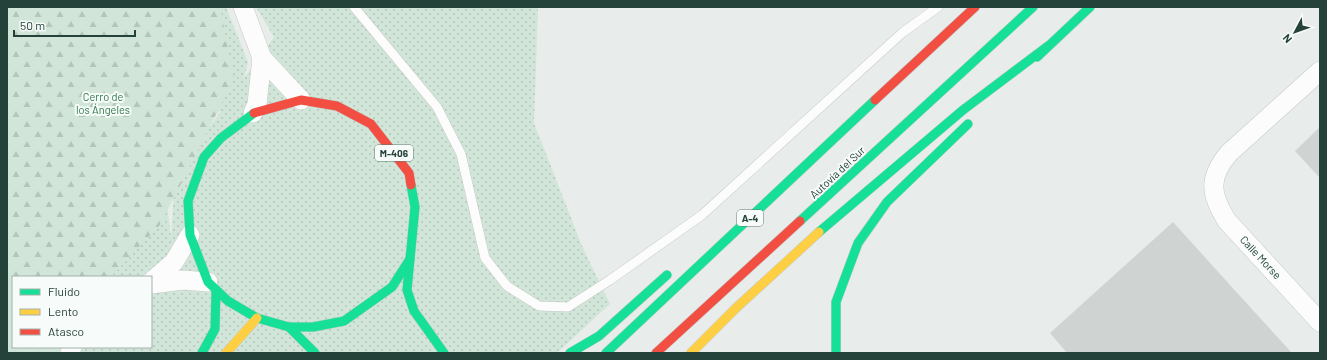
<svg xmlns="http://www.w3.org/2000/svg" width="1327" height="360" viewBox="0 0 1327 360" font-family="Barlow,sans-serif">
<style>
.grass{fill:url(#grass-dots);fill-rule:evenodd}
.forest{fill:url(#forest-firs)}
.building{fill:#cfd4d2}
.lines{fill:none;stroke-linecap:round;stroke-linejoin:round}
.lane-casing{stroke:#c5cac8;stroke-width:10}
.street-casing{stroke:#c5cac8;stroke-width:20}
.fast-casing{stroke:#c3ccc9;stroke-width:10}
.slow-casing{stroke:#c3ccc9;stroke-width:10}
.jam-casing{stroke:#c3ccc9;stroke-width:10}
.lane{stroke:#fcfcfc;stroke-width:9}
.street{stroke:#fcfcfc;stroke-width:19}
.fast{stroke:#16e098;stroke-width:9}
.slow{stroke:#ffcf43;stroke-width:9}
.jam{stroke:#f24e42;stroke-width:9}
.labels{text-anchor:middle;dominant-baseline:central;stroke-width:4;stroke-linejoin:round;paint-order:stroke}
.shield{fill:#f7fbf9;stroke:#637a73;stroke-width:1}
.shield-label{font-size:10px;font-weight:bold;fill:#24423a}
.park-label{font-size:11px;fill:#2d7a4b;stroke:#f7fbf9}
.street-label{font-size:11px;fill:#24423a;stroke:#f7fbf9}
</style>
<defs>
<pattern id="grass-dots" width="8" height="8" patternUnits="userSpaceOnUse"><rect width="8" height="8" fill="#d1e6d8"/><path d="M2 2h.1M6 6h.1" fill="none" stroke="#b3c6ba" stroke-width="1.8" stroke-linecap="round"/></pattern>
<pattern id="forest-firs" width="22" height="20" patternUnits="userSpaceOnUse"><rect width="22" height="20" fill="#d1e6d8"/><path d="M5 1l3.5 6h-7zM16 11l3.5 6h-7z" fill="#b3c6ba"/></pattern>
</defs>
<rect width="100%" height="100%" fill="#e8edeb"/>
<path class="grass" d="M 7,7 L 226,7 L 248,62 L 244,78 L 274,37 L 256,7 L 538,7 L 534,123 L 582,246 L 610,304 L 557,353 L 59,353 L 62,347 L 151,347 L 151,277 L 13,277 L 13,347 L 7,353 ZM 220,111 L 221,111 L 176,174 L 213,117 ZM 175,178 L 171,237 L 167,204 Z"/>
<polygon class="forest" points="7,7 220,7 234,79 160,225 111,277 13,277 13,347 61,347 59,353 7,353"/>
<g class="building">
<polygon points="1320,127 1320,178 1295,151"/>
<polygon points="1173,222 1240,296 1292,353 1067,353 1050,333"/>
</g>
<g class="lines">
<defs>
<polyline id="lane" points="354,7 437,107 461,154 485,258 507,286 539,306 568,307 610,280 702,215 902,33 938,7"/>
<g id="street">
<polyline points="243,7 262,58 301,100"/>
<path d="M 1320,71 L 1229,153 C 1208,178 1210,194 1227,221 L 1320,322"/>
<polyline points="253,113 257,104 262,58"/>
<polyline points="151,282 174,262 190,235"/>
<polyline points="151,284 183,280 208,282"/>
<polyline points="70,353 72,347"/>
</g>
<g id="fast">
<polyline points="1037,57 1090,7"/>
<polyline points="254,113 221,138 204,157 188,201 190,235 208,282 228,301 257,318 289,327 313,327 344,321 392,287 410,259"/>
<polyline points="411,185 415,207 407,290 414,311 444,353"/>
<polyline points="800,221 1033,7"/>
<polyline points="819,232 963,110 1048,46"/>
<polyline points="289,327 315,353"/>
<polyline points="202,353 215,329 216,290"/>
<polyline points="570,353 599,336 667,275"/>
<polyline points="606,353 875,100"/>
<polyline points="836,353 836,302 858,243 887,202 968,124"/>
</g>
<g id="slow">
<polyline points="226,353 257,318"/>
<polyline points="691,353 736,308 819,232"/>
</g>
<g id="jam">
<polyline points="875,100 975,7"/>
<polyline points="254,113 301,100 337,106 371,124 409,173 411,185"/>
<polyline points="656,353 800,221"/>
</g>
</defs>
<use href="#lane" class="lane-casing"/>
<use href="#street" class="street-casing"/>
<use href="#fast" class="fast-casing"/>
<use href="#slow" class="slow-casing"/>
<use href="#jam" class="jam-casing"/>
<use href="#lane" class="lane"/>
<use href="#street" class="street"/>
<use href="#fast" class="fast"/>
<use href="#slow" class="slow"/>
<use href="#jam" class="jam"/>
</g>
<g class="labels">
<g class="shield">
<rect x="375" y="145" width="38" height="16" rx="3"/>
<rect x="737" y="210" width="26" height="16" rx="3"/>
</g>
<g class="shield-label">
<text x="394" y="153">M-406</text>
<text x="750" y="218">A-4</text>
</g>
<g class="park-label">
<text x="103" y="96">Cerro de<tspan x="103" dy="13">los Ángeles</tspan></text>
</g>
<g class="street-label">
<text transform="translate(837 172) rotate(-43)">Autovía del Sur</text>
<text transform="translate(1261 257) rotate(47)">Calle Morse</text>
</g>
</g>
<rect width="1327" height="360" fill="none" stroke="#24423a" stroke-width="16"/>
<rect x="12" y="276" width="140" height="72" fill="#f7fbf9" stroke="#a3b1ad"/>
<rect x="20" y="289" width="20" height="6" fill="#16e098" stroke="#a3b1ad"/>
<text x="48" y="296" font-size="12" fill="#24423a">Fluido</text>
<rect x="20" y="309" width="20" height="6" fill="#ffcf43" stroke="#a3b1ad"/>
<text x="48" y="316" font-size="12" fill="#24423a">Lento</text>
<rect x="20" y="329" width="20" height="6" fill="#f24e42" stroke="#a3b1ad"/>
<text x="48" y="336" font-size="12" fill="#24423a">Atasco</text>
<g transform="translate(1295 32) rotate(229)" stroke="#f7fbf9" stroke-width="3" paint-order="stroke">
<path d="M0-3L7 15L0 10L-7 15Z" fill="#24423a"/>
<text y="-6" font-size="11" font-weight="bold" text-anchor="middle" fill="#24423a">N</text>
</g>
<path d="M14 30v6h121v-6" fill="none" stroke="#24423a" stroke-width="2"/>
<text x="20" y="30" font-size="12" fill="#24423a" stroke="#f7fbf9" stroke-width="3" paint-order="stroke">50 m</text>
</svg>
